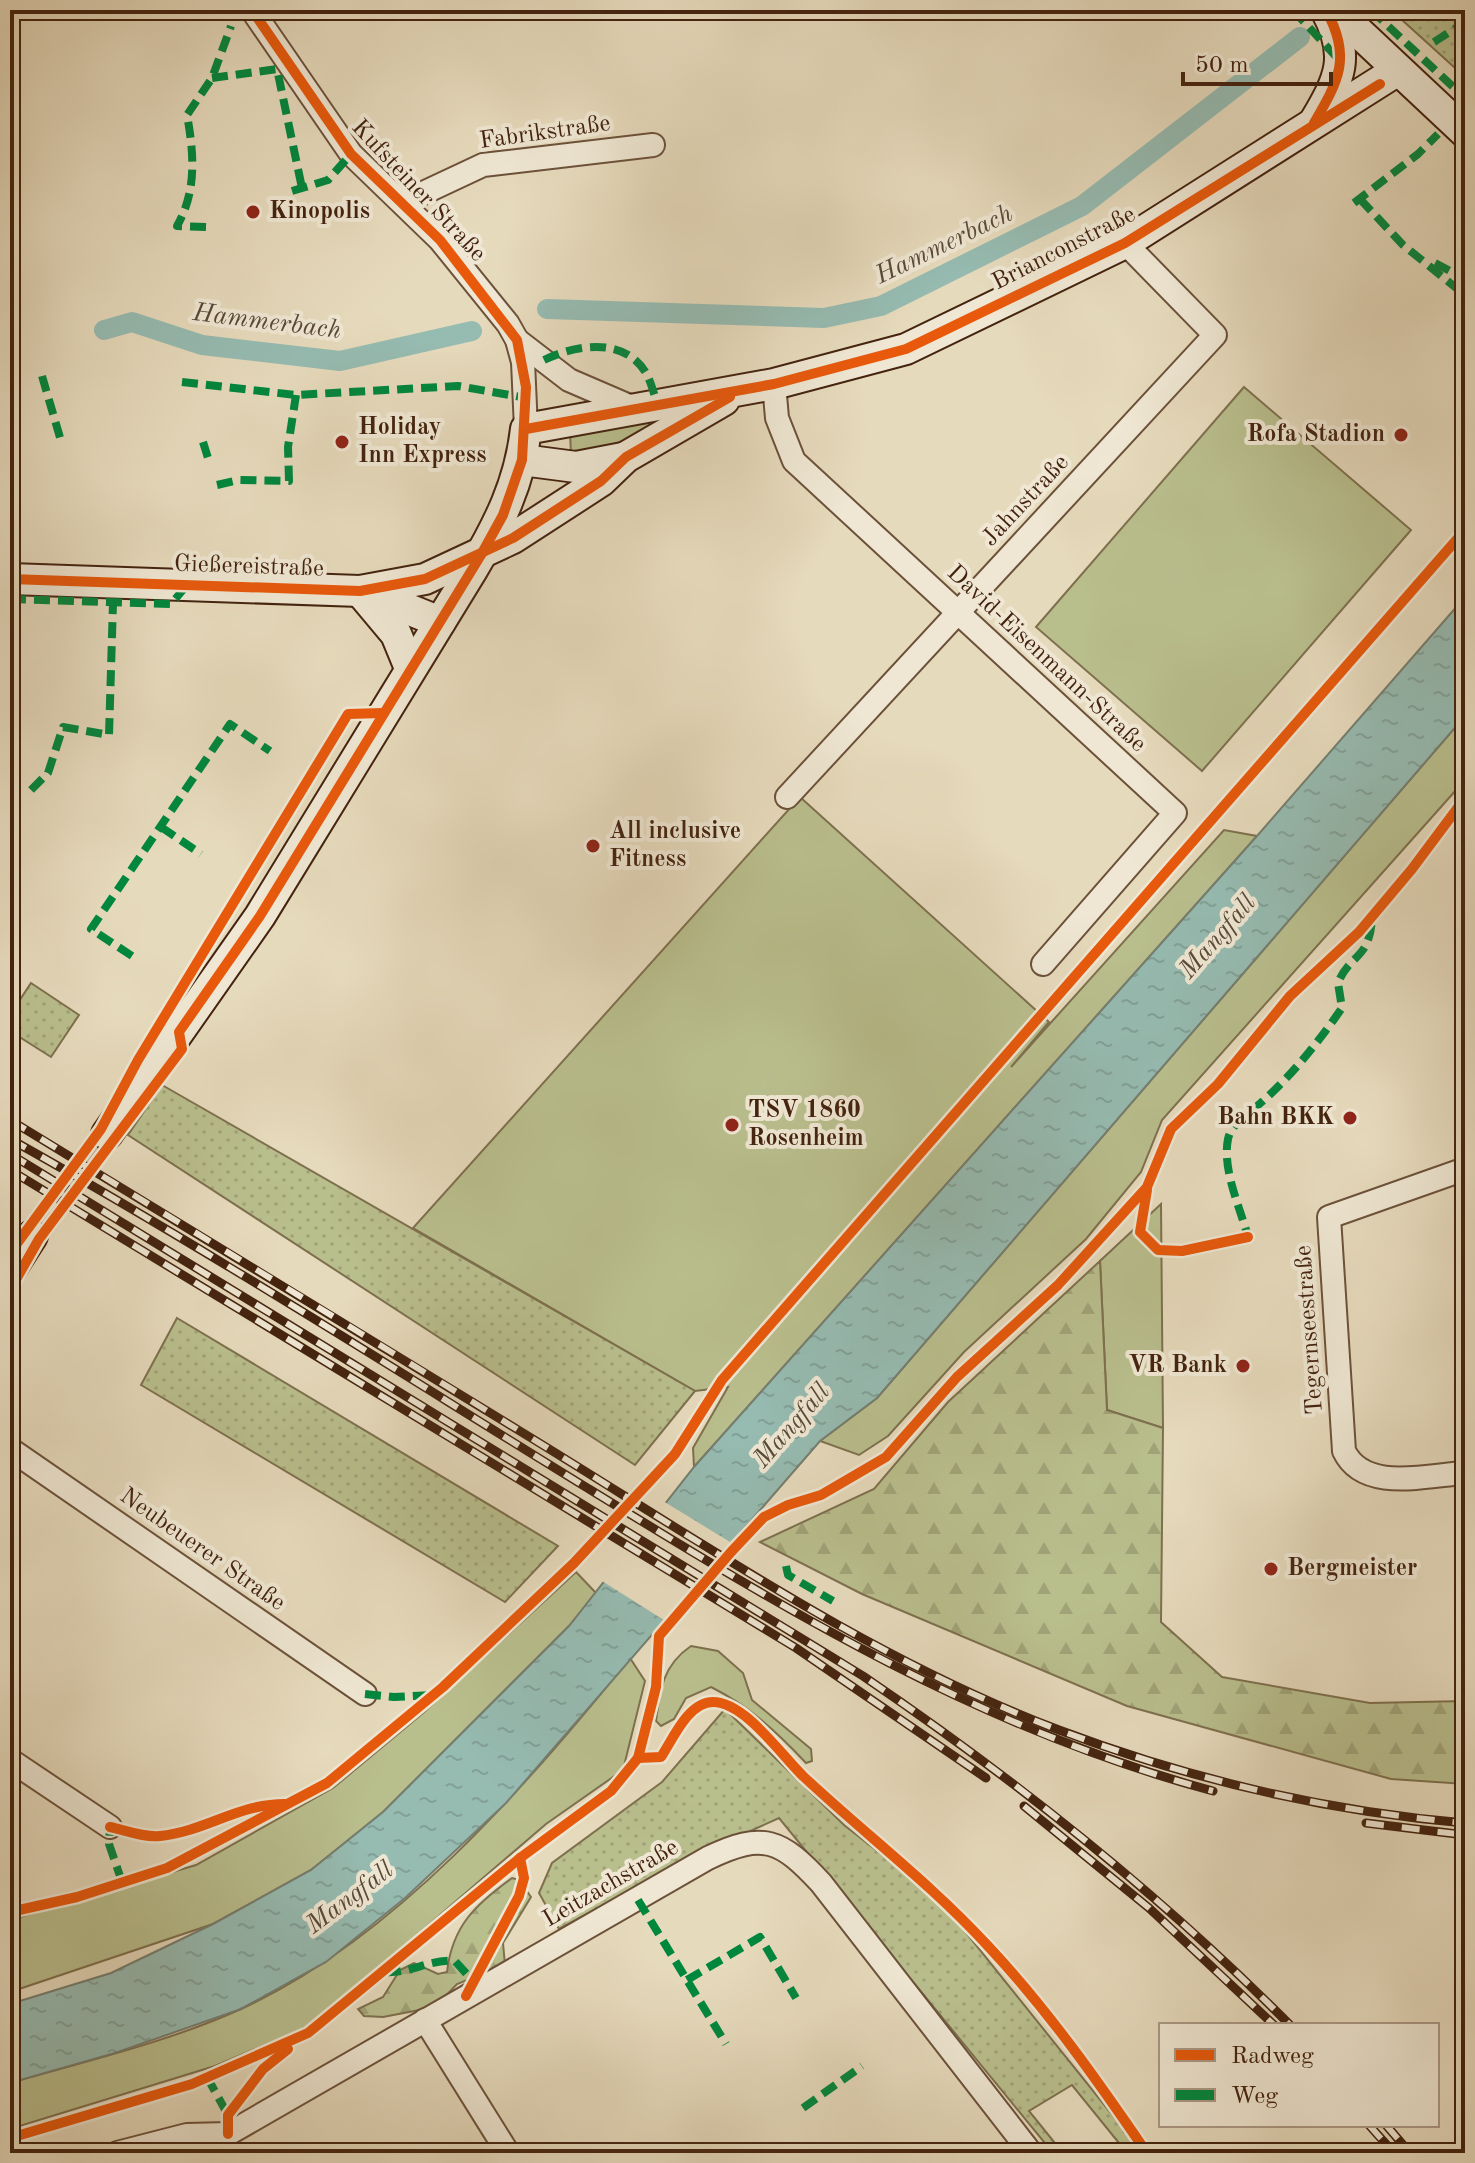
<svg xmlns="http://www.w3.org/2000/svg" width="1475" height="2163" viewBox="0 0 1475 2163" font-family="'Old Standard TT',serif">
<style>
.grass{fill:#b9be8d;stroke:#7e704e;stroke-width:2}
.forest{fill:url(#forest-firs);stroke:#7e704e;stroke-width:2}
.park{fill:url(#park-dots);stroke:#7e704e;stroke-width:2}
.water{fill:url(#water-ripples);stroke:#757e70;stroke-width:2}
.pier{fill:#e6dabc}
.lines{fill:none;stroke-linecap:round;stroke-linejoin:round}
.canal{stroke:#96bbb1;stroke-width:20}
.secondary-tunnel{stroke:#c6b599;stroke-width:30;stroke-dasharray:30 15;stroke-linecap:butt}
.minor-casing{stroke:#6c513a;stroke-width:26}
.secondary-casing{stroke:#44230f;stroke-width:34}
.minor{stroke:#efe7d3;stroke-width:22}
.secondary{stroke:#efe7d3;stroke-width:30}
.rail-casing{stroke:#44230f;stroke-width:9}
.rail{stroke:#efe7d3;stroke-width:6;stroke-dasharray:18;stroke-linecap:butt}
.quiet{stroke:#00873e;stroke-width:8;stroke-dasharray:16 8;stroke-linecap:butt}
.cycleway-casing{stroke:#efe7d3;stroke-width:15}
.cycleway{stroke:#e8590c;stroke-width:10}
.poi-dot{fill:#8f2418;stroke:#efe7d3;stroke-width:3}
.labels{text-anchor:middle;dominant-baseline:central;stroke-width:8;stroke-linejoin:round;paint-order:stroke}
.street-label{font-size:24px;fill:#44230f;stroke:#efe7d3}
.poi-label{font-size:24px;font-weight:bold;fill:#44230f;stroke:#efe7d3;text-anchor:start}
.water-label{font-size:26px;font-style:italic;fill:#584938;stroke:#efe7d3}
</style>
<defs>
<pattern id="forest-firs" width="22" height="20" patternUnits="userSpaceOnUse" patternTransform="scale(2)"><rect width="22" height="20" fill="#b9be8d"/><path d="M5 1l3.5 6h-7zM16 11l3.5 6h-7z" fill="#a0a378"/></pattern>
<pattern id="park-dots" width="8" height="8" patternUnits="userSpaceOnUse" patternTransform="scale(2)"><rect width="8" height="8" fill="#b9be8d"/><path d="M2 2h.1M6 6h.1" fill="none" stroke="#a0a378" stroke-width="1.8" stroke-linecap="round"/></pattern>
<pattern id="water-ripples" width="26" height="14" patternUnits="userSpaceOnUse" patternTransform="scale(2)"><rect width="26" height="14" fill="#96bbb1"/><path d="M2 4q2-2 4 0t4 0M15 11q2-2 4 0t4 0" fill="none" stroke="#82a097"/></pattern>
</defs>
<rect width="100%" height="100%" fill="#e6dabc"/>
<filter id="stains"><feTurbulence type="fractalNoise" baseFrequency=".0025" numOctaves="4"/><feColorMatrix values="0 0 0 0 .2 0 0 0 0 .09 0 0 0 0 .02 0 0 0 .5 -.17"/></filter>
<radialGradient id="worn" r=".72"><stop offset=".6" stop-color="#630" stop-opacity="0"/><stop offset="1" stop-color="#630" stop-opacity=".3"/></radialGradient>
<g class="grass">
<polygon points="1244,387 1411,530 1202,771 1036,627"/>
<polygon points="681,412 608,451 571,455 570,432"/>
<polygon points="1465,716 1465,780 1162,1120 1141,1172 1086,1239 964,1352 888,1436 859,1455 820,1441 877,1398"/>
<polygon points="800,797 1049,1022 1011,1067 1224,830 1257,836 694,1467 693,1448 728,1387 695,1391 413,1228"/>
<polygon points="1161,1204 1163,1428 1107,1410 1100,1261"/>
<polygon points="576,1572 597,1594 569,1626 383,1812 311,1870 213,1924 10,1992 10,1920 196,1865 333,1788 423,1713"/>
<path d="M 691,1646 L 718,1651 L 743,1673 L 752,1700 L 811,1749 L 812,1761 L 806,1763 C 777,1732 749,1706 711,1687 L 686,1698 L 674,1719 L 661,1726 L 656,1721 C 660,1689 663,1665 691,1646 Z"/>
<path d="M 630,1658 L 645,1681 L 623,1770 L 546,1824 L 312,2025 L 215,2066 L 10,2129 L 10,2083 C 87,2061 168,2042 241,2009 C 393,1940 527,1786 630,1658 Z"/>
</g>
<g class="forest">
<polygon points="1100,1261 1107,1410 1163,1428 1161,1622 1222,1677 1370,1703 1465,1701 1465,1784 1391,1779 1127,1706 862,1594 760,1542 874,1489 948,1402"/>
<path d="M 512,1878 L 519,1880 L 531,1897 L 503,1943 L 505,1965 L 457,1984 L 435,2007 L 383,2017 L 364,2016 L 358,2009 L 383,1997 L 400,1970 L 414,1963 L 438,1974 L 447,1972 C 452,1926 476,1904 512,1878 Z"/>
</g>
<g class="park">
<polygon points="1391,10 1465,10 1465,77"/>
<polygon points="31,983 79,1015 51,1057 10,1031 10,1015"/>
<polygon points="162,1085 695,1391 635,1465 128,1135"/>
<polygon points="177,1318 558,1546 505,1602 141,1385"/>
<polygon points="725,1709 844,1825 939,1899 1143,2153 1127,2153 1072,2085 1029,2111 1063,2153 1053,2153 779,1818 691,1858 559,1929 539,1893 552,1863 662,1782"/>
</g>
<polygon class="water" points="1465,597 1465,716 877,1398 820,1441 506,1803 405,1898 326,1962 241,2009 115,2053 10,2083 10,2004 111,1973 213,1924 311,1870 383,1812 569,1626 694,1467 1257,836"/>
<polygon class="pier" points="663,1501 735,1545 667,1622 602,1581"/>
<g class="lines">
<g class="canal">
<polyline points="547,309 824,318 881,306 1082,206 1300,37"/>
<polyline points="104,330 132,322 202,345 340,361 472,331"/>
</g>
<polyline class="secondary-tunnel" points="32,1236 107,1134"/>
<defs>
<g id="minor">
<polyline points="252,10 351,154 440,240 508,324 517,340 523,362 526,429"/>
<polyline points="404,202 483,165 653,145"/>
<polyline points="517,340 569,380 634,408"/>
<polyline points="774,384 777,418 794,461 1175,813 1043,964"/>
<polyline points="787,797 1215,335 1125,243"/>
<path d="M 1465,1169 L 1329,1217 L 1344,1451 C 1364,1493 1427,1475 1465,1473"/>
<polyline points="10,1449 365,1694"/>
<polyline points="10,1760 110,1827"/>
<polyline points="425,2020 508,2153"/>
<path d="M 117,2153 L 187,2135 L 228,2134 L 708,1858 C 764,1831 781,1840 821,1883 L 1031,2153"/>
</g>
<g id="secondary">
<polyline points="1335,10 1465,132"/>
<path d="M 1315,121 C 1340,79 1351,56 1326,10"/>
<polyline points="522,460 576,467 623,458"/>
<polyline points="10,579 360,591 425,579 513,538 601,481 626,457 724,400"/>
<polyline points="360,591 396,634 410,668"/>
<polyline points="368,593 440,622"/>
<path d="M 107,1134 L 260,916 L 472,570 C 499,524 520,483 526,429 L 774,384 L 906,349 L 1125,243 L 1398,70"/>
<polyline points="10,1270 32,1236"/>
</g>
</defs>
<use href="#minor" class="minor-casing"/>
<use href="#secondary" class="secondary-casing"/>
<use href="#minor" class="minor"/>
<use href="#secondary" class="secondary"/>
<defs>
<g id="rail">
<path d="M 10,1120 C 183,1225 356,1330 528,1436 C 700,1541 869,1658 1059,1730 C 1189,1779 1326,1811 1465,1823"/>
<path d="M 10,1139 C 207,1249 397,1371 589,1489 C 793,1614 979,1728 1213,1791"/>
<path d="M 10,1154 L 863,1676 C 1016,1780 1160,1894 1290,2025"/>
<polyline points="10,1170 796,1648 986,1778"/>
<polyline points="1024,1806 1149,1908 1274,2025"/>
<polyline points="1366,1823 1465,1835"/>
<polyline points="1369,2125 1394,2153"/>
<polyline points="1386,2125 1410,2153"/>
</g>
</defs>
<use href="#rail" class="rail-casing"/>
<use href="#rail" class="rail"/>
<g class="quiet">
<polyline points="1293,10 1342,63"/>
<polyline points="1371,10 1465,98"/>
<polyline points="1434,42 1465,22"/>
<polyline points="212,78 277,69 302,188"/>
<polyline points="292,191 328,180 351,154"/>
<polyline points="1360,199 1403,245 1465,295"/>
<polyline points="1354,203 1418,154 1438,134"/>
<path d="M 206,227 L 177,226 C 197,191 194,154 187,115 L 212,78 L 231,26"/>
<polyline points="1435,263 1465,279"/>
<path d="M 544,360 C 575,345 624,336 646,373 C 651,382 654,394 657,403"/>
<polyline points="42,376 61,441"/>
<polyline points="182,382 296,395 458,386 527,398"/>
<polyline points="203,442 208,458"/>
<polyline points="217,485 239,480 289,481 288,447 296,395"/>
<polyline points="10,599 171,604 187,585"/>
<polyline points="31,790 48,773 63,727 109,735 113,603"/>
<polyline points="161,827 201,854"/>
<polyline points="132,956 91,929 230,724 270,751"/>
<path d="M 1242,1238 L 1248,1237 C 1240,1207 1222,1170 1228,1139 C 1231,1125 1245,1116 1256,1107 C 1290,1078 1317,1044 1342,1008 L 1338,983 C 1350,953 1369,961 1372,919"/>
<polyline points="786,1566 788,1575 833,1601"/>
<polyline points="365,1694 394,1697 432,1695"/>
<polyline points="117,1829 110,1827 109,1844 122,1882"/>
<polyline points="638,1900 726,2044"/>
<path d="M 385,1972 C 409,1974 430,1959 455,1961 L 473,1981"/>
<polyline points="687,1980 760,1937 796,1998"/>
<polyline points="207,2077 228,2115"/>
<polyline points="803,2108 862,2066"/>
</g>
<defs>
<g id="cycleway">
<path d="M 1314,123 C 1339,80 1352,57 1326,10"/>
<polyline points="526,429 774,384 906,349 1125,243 1380,84"/>
<polyline points="10,579 360,591 425,579 513,538 601,481 626,457 730,397"/>
<polyline points="1147,1190 1140,1232 1158,1250 1182,1251 1248,1237"/>
<polyline points="10,1253 101,1129 138,1060 348,714 383,713"/>
<polyline points="10,1290 39,1239 182,1049 179,1032 260,916 481,555 503,515 522,460 526,387 517,340 440,240 351,154 252,10"/>
<path d="M 638,1758 L 661,1757 C 673,1739 688,1702 713,1702 C 745,1702 781,1755 804,1777 C 865,1834 931,1884 988,1946 C 1048,2010 1097,2080 1147,2153"/>
<path d="M 110,1827 C 125,1830 144,1838 160,1836 C 207,1831 239,1803 287,1804"/>
<polyline points="10,1912 77,1897 167,1868 327,1783 443,1687 574,1563 675,1454 722,1380 1465,530"/>
<polyline points="466,1996 519,1896 524,1878 520,1858"/>
<polyline points="228,2134 228,2115 263,2069 288,2049"/>
<polyline points="10,2138 192,2084 308,2033 520,1858 611,1791 638,1758 656,1687 659,1636 731,1552 764,1517 788,1505 821,1495 886,1457 957,1377 1058,1285 1147,1187 1171,1129 1218,1084 1290,996 1359,932 1412,869 1465,798"/>
</g>
</defs>
<use href="#cycleway" class="cycleway-casing"/>
<use href="#cycleway" class="cycleway"/>
</g>
<g class="poi-dot">
<circle cx="253" cy="212" r="8"/>
<circle cx="1401" cy="435" r="8"/>
<circle cx="342" cy="442" r="8"/>
<circle cx="593" cy="846" r="8"/>
<circle cx="1350" cy="1118" r="8"/>
<circle cx="732" cy="1125" r="8"/>
<circle cx="1243" cy="1366" r="8"/>
<circle cx="1271" cy="1569" r="8"/>
</g>
<g class="labels">
<g class="street-label">
<text transform="translate(545 133) rotate(-8)">Fabrikstraße</text>
<text transform="translate(418 191) rotate(47)">Kufsteiner Straße</text>
<text transform="translate(1064 249) rotate(-27)">Brianconstraße</text>
<text transform="translate(1026 501) rotate(-47)">Jahnstraße</text>
<text transform="translate(249 567) rotate(2)">Gießereistraße</text>
<text transform="translate(1046 659) rotate(43)">David-Eisenmann-Straße</text>
<text transform="translate(1310 1330) rotate(-94)">Tegernseestraße</text>
<text transform="translate(202 1550) rotate(35)">Neubeuerer Straße</text>
<text transform="translate(611 1884) rotate(-30)">Leitzachstraße</text>
</g>
<g class="poi-label">
<text x="269" y="212">Kinopolis</text>
<text x="358" y="428">Holiday<tspan x="358" dy="28">Inn Express</tspan></text>
<text x="1385" y="435" text-anchor="end">Rofa Stadion</text>
<text x="609" y="832">All inclusive<tspan x="609" dy="28">Fitness</tspan></text>
<text x="748" y="1111">TSV 1860<tspan x="748" dy="28">Rosenheim</tspan></text>
<text x="1334" y="1118" text-anchor="end">Bahn BKK</text>
<text x="1227" y="1366" text-anchor="end">VR Bank</text>
<text x="1287" y="1569">Bergmeister</text>
</g>
<g class="water-label">
<text transform="translate(944 245) rotate(-26)">Hammerbach</text>
<text transform="translate(267 322) rotate(7)">Hammerbach</text>
<text transform="translate(1218 937) rotate(-49)">Mangfall</text>
<text transform="translate(792 1426) rotate(-49)">Mangfall</text>
<text transform="translate(350 1898) rotate(-37)">Mangfall</text>
</g>
</g>
<rect width="1475" height="2163" fill="none" stroke="#e6dabc" stroke-width="40"/>
<rect x="12" y="12" width="1451" height="2139" fill="none" stroke="#44230f" stroke-width="4"/>
<rect x="20" y="20" width="1435" height="2123" fill="none" stroke="#44230f" stroke-width="2"/>
<rect x="1159" y="2023" width="280" height="104" fill="#efe7d3" stroke="#ab9985" stroke-width="2"/>
<rect x="1175" y="2049" width="40" height="12" fill="#e8590c" stroke="#ab9985" stroke-width="2"/>
<text x="1231" y="2063" font-size="24" fill="#44230f">Radweg</text>
<rect x="1175" y="2089" width="40" height="12" fill="#00873e" stroke="#ab9985" stroke-width="2"/>
<text x="1231" y="2103" font-size="24" fill="#44230f">Weg</text>
<path d="M1183 72v12h148v-12" fill="none" stroke="#44230f" stroke-width="4"/>
<text x="1195" y="72" font-size="24" fill="#44230f" stroke="#efe7d3" stroke-width="6" paint-order="stroke">50 m</text>
<rect width="100%" height="100%" filter="url(#stains)"/>
<rect width="100%" height="100%" fill="url(#worn)"/>
</svg>
